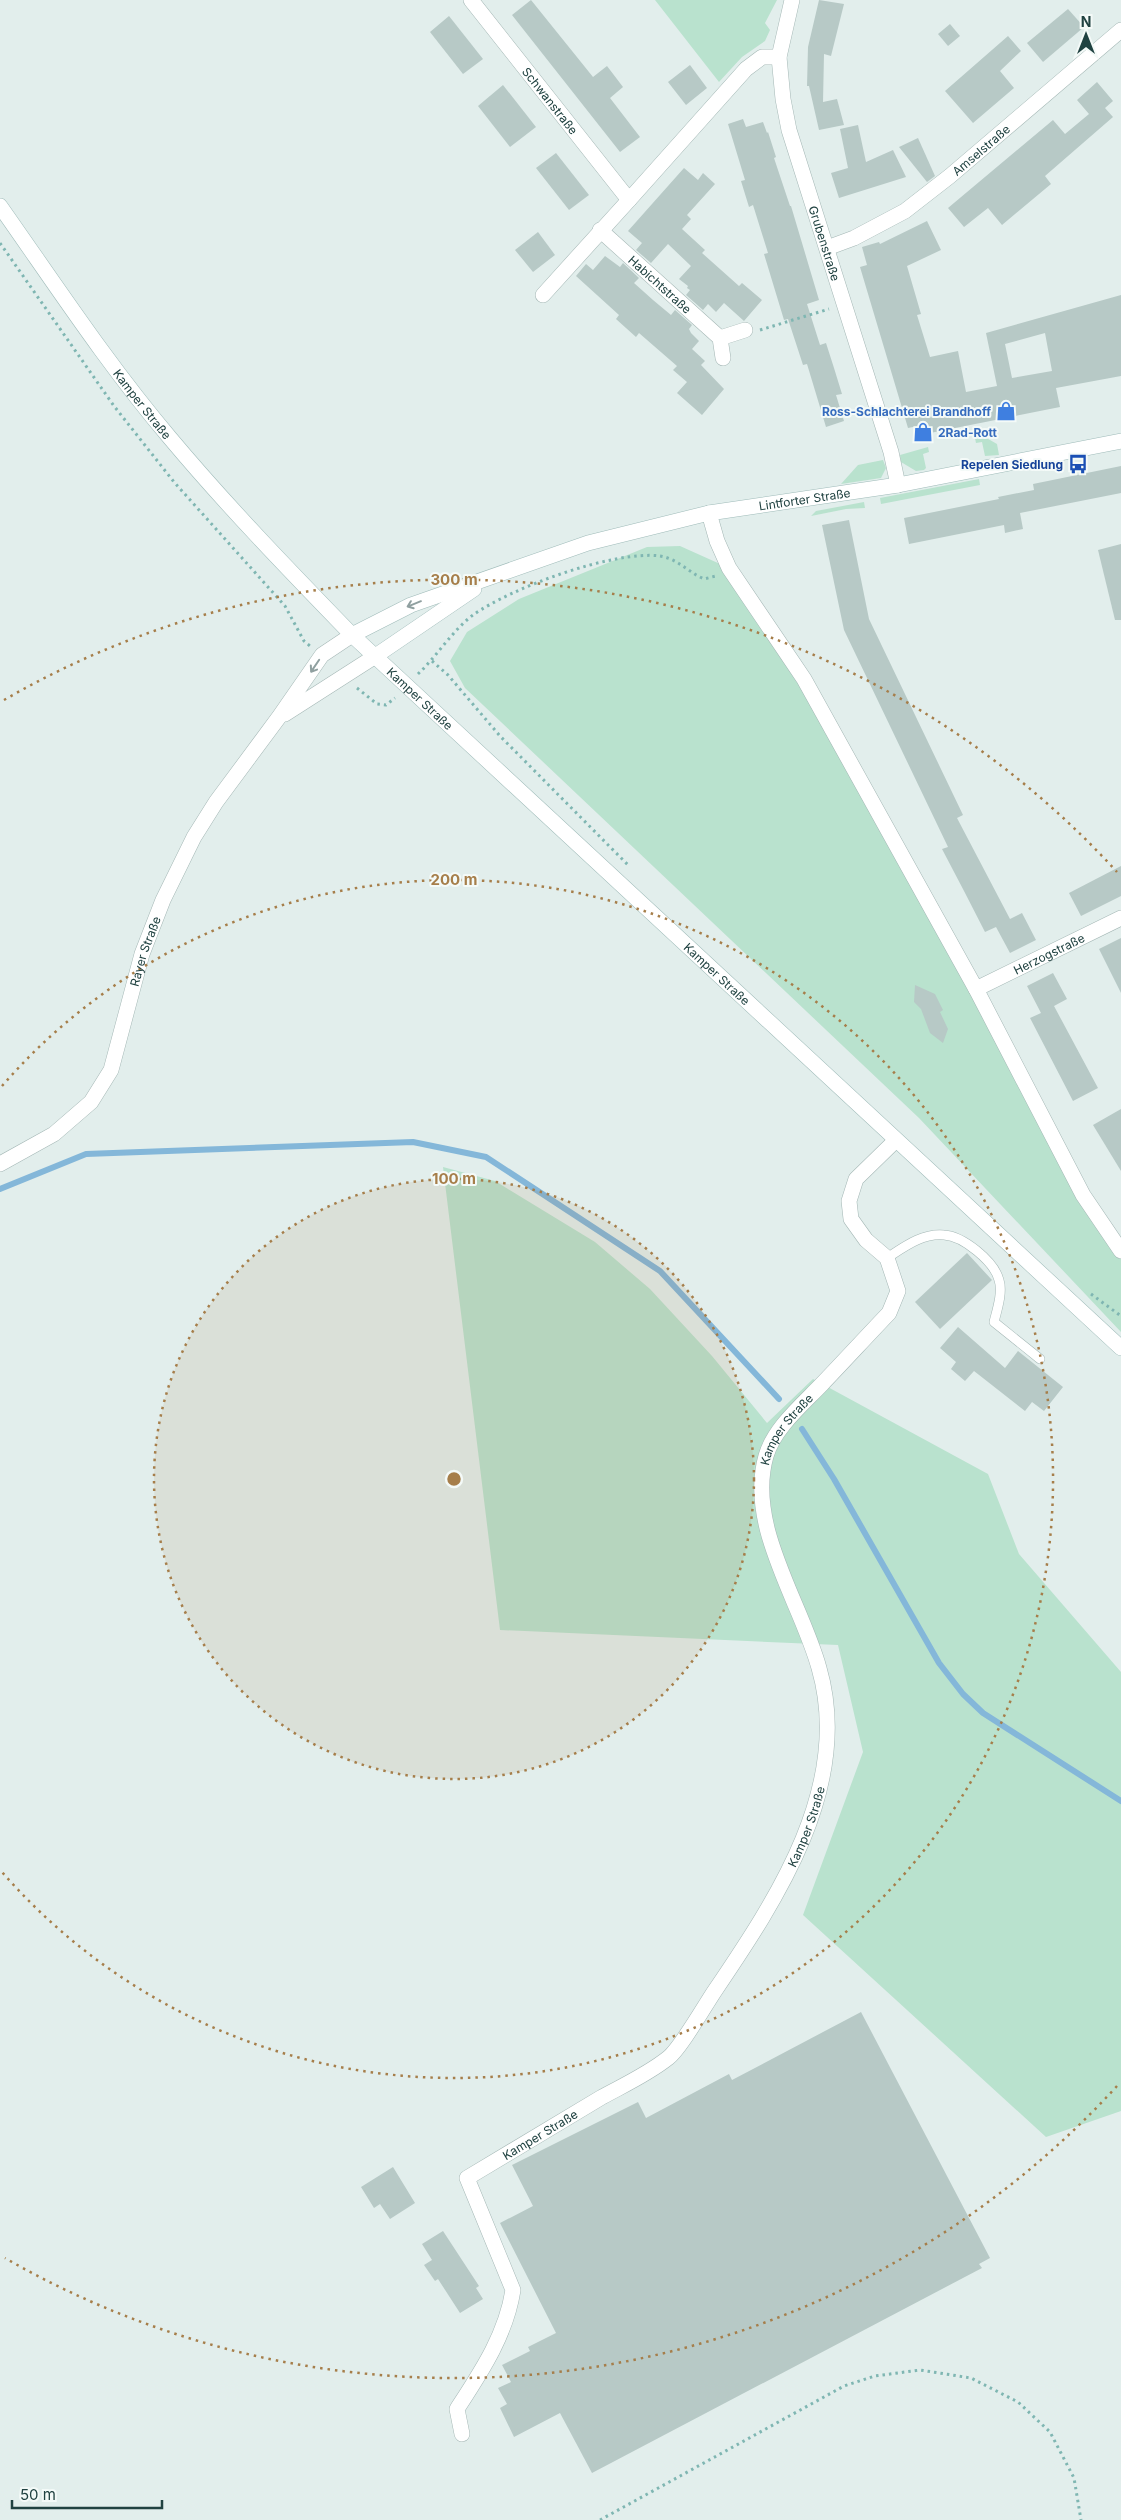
<svg xmlns="http://www.w3.org/2000/svg" width="1121" height="2520" viewBox="0 0 1121 2520" font-family="Inter,sans-serif">
<style>
.green{fill:#b9e2ce}
.lines{fill:none;stroke-linecap:round;stroke-linejoin:round}
.stream{stroke:#84b7d9;stroke-width:6}
.building{fill:#b7c9c6;fill-rule:evenodd}
.lane-casing{stroke:#a4b7b5;stroke-width:10}
.street-casing{stroke:#a4b7b5;stroke-width:16}
.secondary-casing{stroke:#9fbbb9;stroke-width:16}
.path{stroke:#7fb6b2;stroke-width:3;stroke-dasharray:2.5 4;stroke-linecap:butt}
.lane{stroke:#fff;stroke-width:9}
.street{stroke:#fff;stroke-width:15}
.secondary{stroke:#fff;stroke-width:15}
.oneway{stroke:#90a0a0}
.ring{fill:none;stroke:#a67e4a;stroke-width:2.5;stroke-dasharray:2.5 5}
.labels{text-anchor:middle;dominant-baseline:central;stroke-width:4;stroke-linejoin:round;paint-order:stroke}
.street-label{font-size:12px;fill:#204241;stroke:#f4faf8}
.shop-label{font-size:12px;font-weight:bold;fill:#366cbe;stroke:#f4faf8;text-anchor:end}
.transit-label{font-size:12px;font-weight:bold;fill:#164399;stroke:#f4faf8;text-anchor:end}
.centre{fill:#a67e4a;stroke:#f4faf8;stroke-width:2.5}
.ring-label{font-size:15px;text-anchor:middle;font-weight:bold;fill:#a67e4a;stroke:#f4faf8;stroke-width:4;stroke-linejoin:round;paint-order:stroke}
</style>
<rect width="100%" height="100%" fill="#e2eeec"/>
<g class="green">
<polygon points="655,0 777,0 765,23 770,30 765,41 742,57 719,82"/>
<polygon points="983,436 997,444 999,455 985,456 982,442 976,443 975,438"/>
<polygon points="928,447 929,452 923,454 926,468 924,470 916,471 901,462 900,455"/>
<polygon points="883,460 886,468 881,478 841,484 858,465"/>
<polygon points="979,479 980,485 881,504 880,498"/>
<polygon points="864,502 865,508 846,509 811,516 816,511"/>
<polygon points="680,546 729,568 804,679 1121,1255 1121,1332 919,1118 465,688 450,661 467,632 519,599 647,547"/>
<polygon points="443,1167 495,1181 595,1242 650,1289 712,1356 767,1423 813,1379 988,1474 1019,1554 1121,1672 1121,2111 1046,2137 803,1915 863,1752 838,1645 500,1630"/>
</g>
<g class="lines">
<g class="stream">
<polyline points="0,1189 86,1154 413,1142 486,1157 660,1271 779,1399"/>
<polyline points="802,1429 834,1479 939,1663 963,1694 983,1713 1121,1801"/>
</g>
</g>
<g class="building">
<polygon points="531,0 593,77 607,66 623,87 610,98 640,137 620,152 512,15"/>
<polygon points="819,0 844,4 831,56 824,54 823,102 837,99 844,125 819,130 809,86 807,86 808,47"/>
<polygon points="1068,9 1084,27 1043,62 1027,43"/>
<polygon points="449,16 483,59 463,74 430,32"/>
<polygon points="950,24 960,36 948,46 938,34"/>
<polygon points="1008,36 1021,51 1000,71 1014,88 973,123 945,91"/>
<polygon points="690,65 707,88 686,105 668,82"/>
<polygon points="1097,82 1113,101 1105,108 1113,117 1045,176 1051,184 1002,225 988,208 964,227 948,208 1053,120 1065,134 1089,114 1077,100"/>
<polygon points="503,85 536,127 510,147 478,106"/>
<polygon points="743,119 746,127 763,122 767,133 768,132 776,157 774,158 790,206 791,206 819,300 807,304 820,345 826,343 834,368 842,394 836,395 844,421 826,427 807,364 803,365 788,319 784,320 764,254 768,253 753,205 749,207 741,181 745,180 728,124"/>
<polygon points="858,125 866,162 893,150 906,177 839,198 831,173 848,168 840,129"/>
<polygon points="918,138 935,176 927,182 899,147"/>
<polygon points="556,153 589,195 569,210 536,168"/>
<polygon points="684,168 698,180 703,173 715,184 687,215 691,219 682,229 705,250 702,253 739,286 742,283 762,300 744,321 724,303 716,312 708,304 703,310 686,295 690,290 687,288 688,286 679,279 691,266 668,244 651,263 636,250 642,243 628,231"/>
<path d="M 927,221 L 941,250 L 907,266 L 921,314 L 917,315 L 930,357 L 958,351 L 966,392 L 997,386 L 986,333 L 1121,295 L 1121,376 L 1056,388 L 1060,407 L 920,435 L 918,426 L 908,428 L 860,267 L 867,265 L 862,247 L 879,242 L 880,244 ZM 1045,333 L 1052,371 L 1012,378 L 1005,344 Z"/>
<polygon points="538,232 555,255 533,272 515,250"/>
<polygon points="605,256 620,267 623,263 639,278 634,283 653,300 671,315 675,310 692,325 689,329 691,333 699,341 692,349 705,361 701,365 724,389 702,415 677,393 687,382 673,370 677,366 639,333 636,337 616,319 619,315 576,276 586,264 593,270"/>
<polygon points="1121,466 1121,493 1020,513 1023,529 1005,533 1004,525 909,544 904,518 999,499 998,497 1034,490 1033,484"/>
<polygon points="849,520 869,619 963,815 957,818 1010,919 1022,913 1036,940 1010,953 996,927 985,932 964,891 942,849 948,847 844,630 822,525"/>
<polygon points="1121,544 1121,620 1115,620 1098,550"/>
<polygon points="1121,866 1121,896 1081,916 1069,893"/>
<polygon points="1121,938 1121,993 1099,949"/>
<polygon points="1053,973 1067,999 1054,1006 1098,1088 1073,1101 1030,1018 1041,1013 1027,986"/>
<polygon points="915,985 935,994 943,1010 940,1012 948,1029 943,1043 930,1033 921,1009 914,1002"/>
<polygon points="1121,1109 1121,1171 1093,1125"/>
<polygon points="967,1253 992,1280 940,1329 915,1302"/>
<polygon points="958,1327 1005,1368 1018,1351 1063,1387 1044,1411 1032,1402 1025,1411 974,1371 965,1381 951,1369 956,1362 940,1348"/>
<polygon points="861,2012 990,2258 979,2264 982,2268 592,2473 560,2413 514,2437 500,2408 507,2404 498,2388 511,2382 502,2365 530,2351 528,2347 556,2333 500,2223 533,2206 512,2165 638,2102 646,2118 729,2074 732,2080"/>
<polygon points="393,2167 415,2203 390,2219 380,2204 374,2208 361,2187"/>
<polygon points="443,2231 479,2286 476,2288 483,2299 460,2313 438,2279 435,2281 424,2265 432,2260 422,2244"/>
</g>
<g class="lines">
<defs>
<path id="lane" d="M 887,1258 C 904,1247 922,1233 944,1235 C 963,1236 994,1261 999,1280 C 1003,1292 997,1310 994,1322 L 1040,1359"/>
<g id="street">
<path id="s1" d="M 471,0 L 629,200 L 746,69 L 762,57 L 779,57"/>
<path id="s2" d="M 792,0 L 779,57 L 783,99 L 789,130 L 891,452 L 898,485"/>
<path id="s3" d="M 600,230 L 720,338 L 723,358"/>
<path id="s4" d="M 827,248 L 854,238 L 905,211 L 950,176 L 1121,30"/>
<polyline points="543,295 629,200"/>
<polyline points="720,338 745,330"/>
<polyline points="709,513 717,541 729,568 804,679 976,989 1083,1195 1121,1251"/>
<polyline points="285,714 374,657"/>
<path id="s5" d="M 976,989 L 1121,918"/>
<path id="s6" d="M 0,1164 L 54,1134 L 91,1102 L 111,1070 L 142,954 L 163,900 L 194,837 L 216,802 L 279,717 L 322,655 L 352,635"/>
<path id="s7" d="M 462,2434 L 457,2409 C 481,2372 506,2335 513,2290 L 467,2178 C 512,2151 557,2124 602,2097 C 624,2085 648,2074 668,2058 C 680,2049 704,2007 714,1992 C 777,1899 853,1785 819,1668 C 801,1602 746,1526 766,1456 C 774,1428 803,1404 822,1384 C 845,1360 867,1336 889,1313 L 898,1291 L 887,1258 L 866,1240 L 851,1219 L 849,1201 L 856,1179 L 895,1141"/>
</g>
<g id="secondary">
<path id="s8" d="M 0,206 C 55,284 108,365 170,438 C 227,506 289,570 352,635 L 1121,1348"/>
<path id="s9" d="M 352,635 L 411,605 L 588,543 L 709,513 L 898,485 L 1121,441"/>
<polyline points="374,657 474,589"/>
</g>
</defs>
<use href="#lane" class="lane-casing"/>
<use href="#street" class="street-casing"/>
<use href="#secondary" class="secondary-casing"/>
<g class="path">
<polyline points="0,243 114,406 174,482 285,606 304,641 310,646"/>
<polyline points="760,330 829,309"/>
<polyline points="432,661 448,675 500,736 630,867"/>
<path d="M 418,674 C 437,656 452,631 473,615 C 511,588 613,550 660,556 C 678,559 688,572 704,579 L 716,576"/>
<polyline points="357,688 377,704 386,705 395,698"/>
<polyline points="1091,1294 1121,1316"/>
<polyline points="600,2520 844,2386 875,2376 920,2370 971,2378 1018,2402 1050,2432 1074,2478 1081,2520"/>
</g>
<use href="#lane" class="lane"/>
<use href="#street" class="street"/>
<use href="#secondary" class="secondary"/>
</g>
<defs><path id="oneway-shaft" d="M-6 0H5M1.5-3L5.5 0L1.5 3" fill="none" stroke-width="1.6" stroke-linecap="round" stroke-linejoin="round" transform="scale(1.25)"/></defs>
<g class="oneway">
<use href="#oneway-shaft" transform="translate(414 604) rotate(158)"/>
<use href="#oneway-shaft" transform="translate(315 666) rotate(124)"/>
</g>
<circle cx="454" cy="1479" r="300" fill="#a67e4a" fill-opacity=".12"/>
<g class="ring">
<circle cx="454" cy="1479" r="300"/>
<path d="M2 1086A599 599 0 1 1 2 1872"/>
<path d="M1117 2086A899 899 0 0 1 5 2258M4 700A899 899 0 0 1 1117 872"/>
</g>
<defs>
<symbol id="shop-bare" viewBox="-9 -9 18 18"><path d="M-5-2.5h2.3a2.7 3.5 0 0 1 5.4 0H5L5.5 6h-11ZM-1.5-2.5h3a1.5 2.3 0 0 0-3 0Z" fill="#3f7fe0" stroke="#f4faf8" stroke-width="2.5" paint-order="stroke"/></symbol>
<symbol id="bus-bare" viewBox="-9 -9 18 18"><path d="M-5-6H5V4H4V6H2V4H-2V6H-4V4H-5ZM-3.5-4V0h7V-4ZM-3.5 1.2v1.5H-2V1.2ZM2 1.2v1.5H3.5V1.2Z" fill="#1a4fb4" stroke="#f4faf8" stroke-width="2.5" paint-order="stroke"/></symbol>
</defs>
<g fill-rule="evenodd">
<use href="#shop-bare" x="992" y="397" width="28" height="28"/>
<use href="#shop-bare" x="909" y="418" width="28" height="28"/>
<use href="#bus-bare" x="1064" y="450" width="28" height="28"/>
</g>
<g class="labels">
<g class="street-label">
<text stroke="none"><textPath href="#s1" startOffset="128">Schwanstraße</textPath></text>
<text stroke="none"><textPath href="#s4" startOffset="184">Amselstraße</textPath></text>
<text stroke="none"><textPath href="#s2" startOffset="251">Grubenstraße</textPath></text>
<text stroke="none"><textPath href="#s3" startOffset="81">Habichtstraße</textPath></text>
<text stroke="none"><textPath href="#s8" startOffset="244">Kamper Straße</textPath></text>
<text stroke="none"><textPath href="#s9" startOffset="475">Lintforter Straße</textPath></text>
<text stroke="none"><textPath href="#s8" startOffset="649">Kamper Straße</textPath></text>
<text stroke="none"><textPath href="#s6" startOffset="272">Rayer Straße</textPath></text>
<text stroke="none"><textPath href="#s5" startOffset="81">Herzogstraße</textPath></text>
<text stroke="none"><textPath href="#s8" startOffset="1054">Kamper Straße</textPath></text>
<text stroke="none"><textPath href="#s7" startOffset="1202">Kamper Straße</textPath></text>
<text stroke="none"><textPath href="#s7" startOffset="784">Kamper Straße</textPath></text>
<text stroke="none"><textPath href="#s7" startOffset="364">Kamper Straße</textPath></text>
</g>
<g class="shop-label">
<text x="991" y="411">Ross-Schlachterei Brandhoff</text>
<text x="938" y="432" text-anchor="start">2Rad-Rott</text>
</g>
<g class="transit-label">
<text x="1063" y="464">Repelen Siedlung</text>
</g>
</g>
<circle cx="454" cy="1479" r="8" class="centre"/>
<g class="ring-label">
<text x="454" y="585">300 m</text>
<text x="454" y="885">200 m</text>
<text x="454" y="1184">100 m</text>
</g>
<g transform="translate(1086 35)" stroke="#f4faf8" stroke-width="4" paint-order="stroke">
<path d="M0-4L9 19L0 12L-9 19Z" fill="#204241"/>
<text y="-8" font-size="14" font-weight="bold" text-anchor="middle" fill="#204241">N</text>
</g>
<path d="M12 2500v8h150v-8" fill="none" stroke="#204241" stroke-width="2.5"/>
<text x="20" y="2500" font-size="15" fill="#204241" stroke="#f4faf8" stroke-width="4" paint-order="stroke">50 m</text>
</svg>
